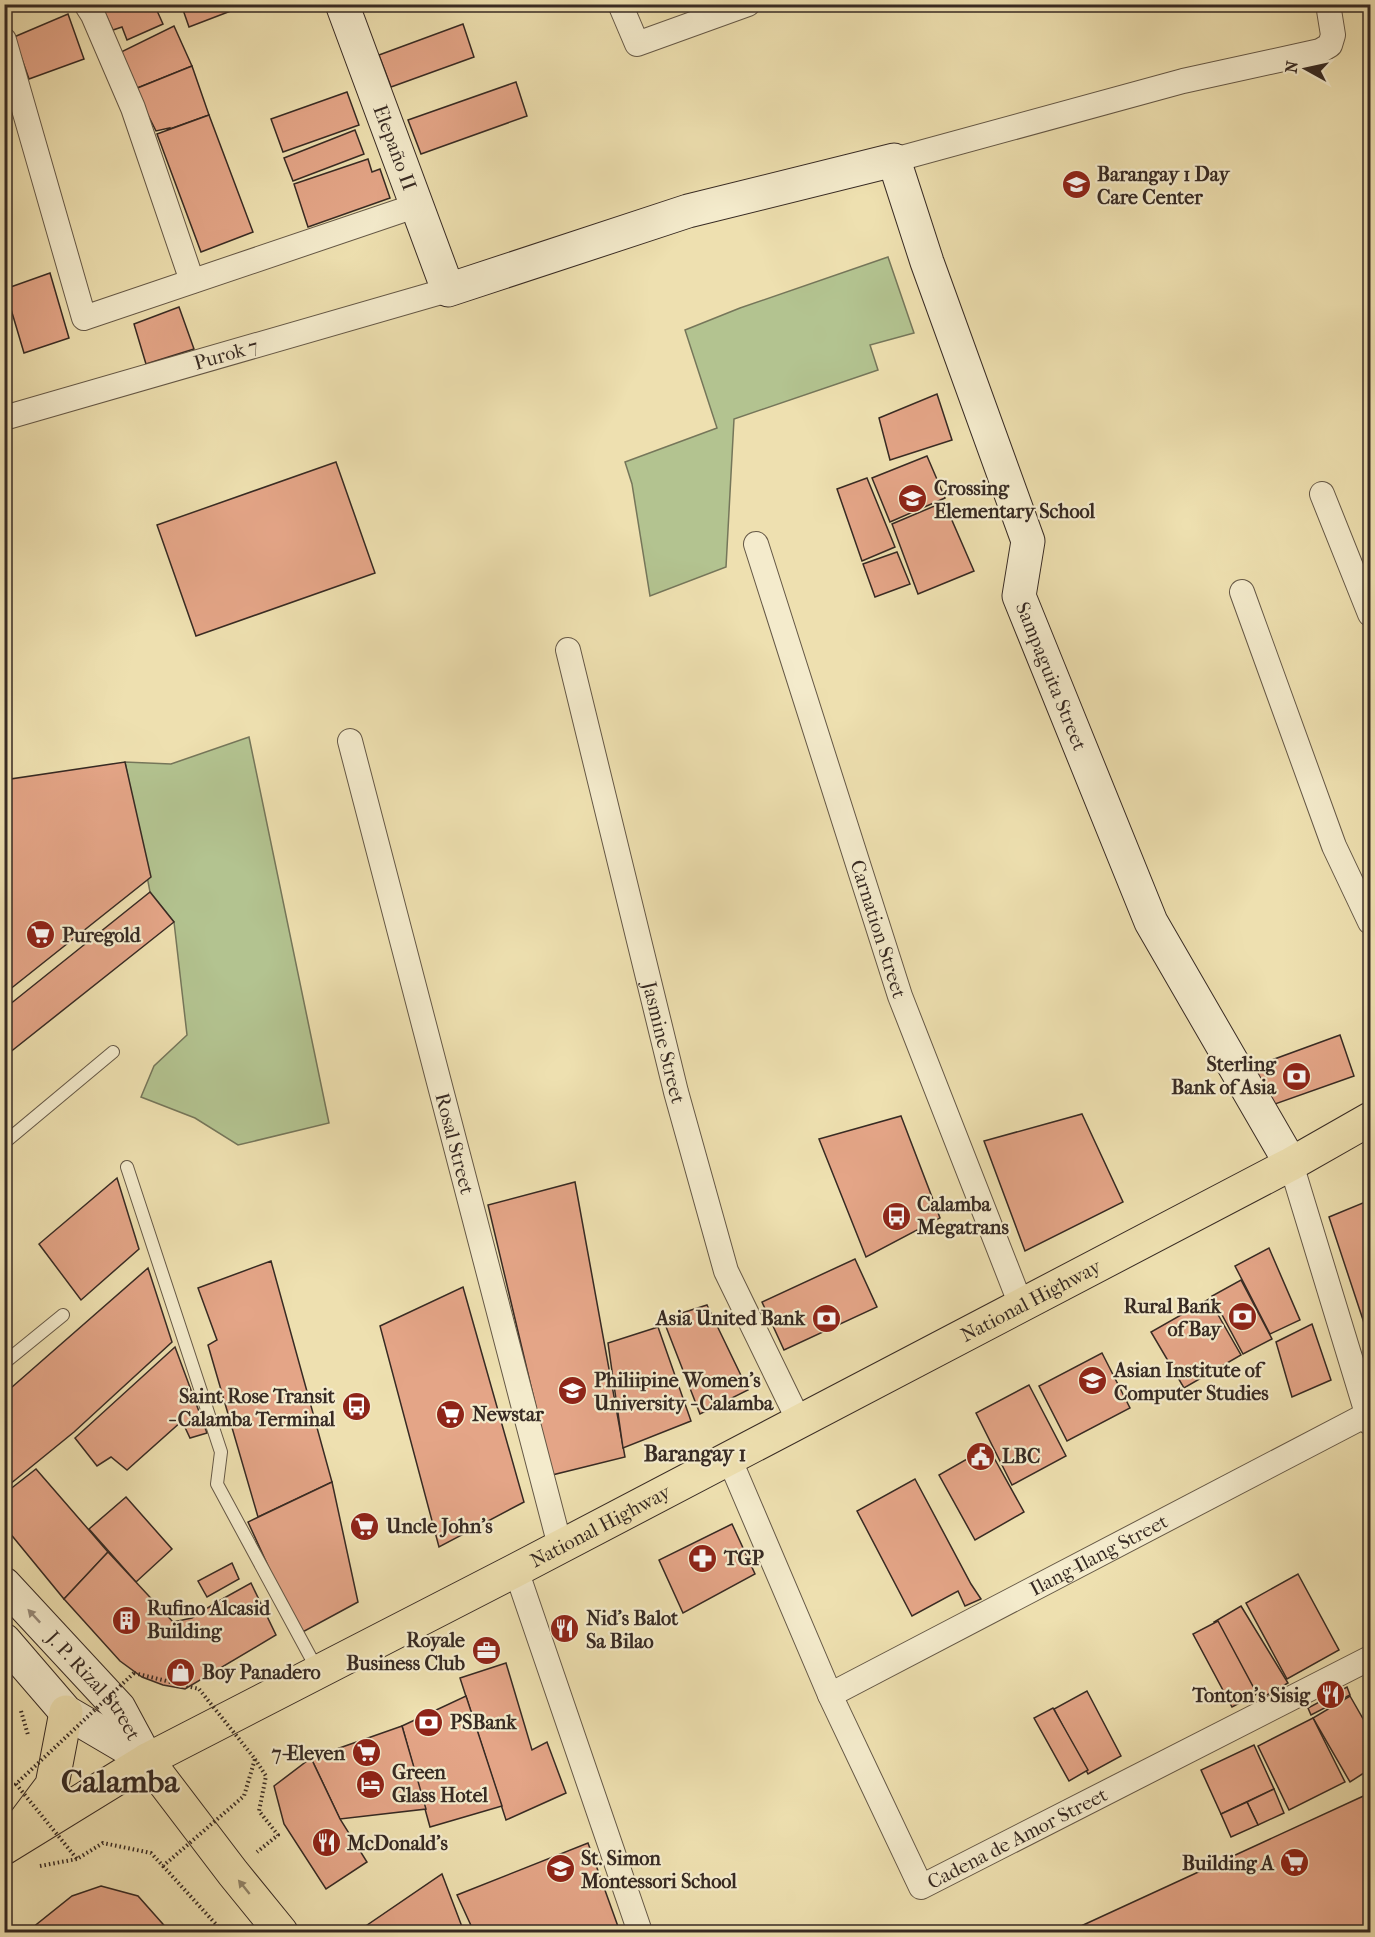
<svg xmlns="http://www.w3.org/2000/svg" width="1375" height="1937" viewBox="0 0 1375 1937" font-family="'IM FELL French Canon',serif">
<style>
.green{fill:#b3c390;stroke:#75765a;stroke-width:1.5}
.building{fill:#e4a587;stroke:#372a23;stroke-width:1.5}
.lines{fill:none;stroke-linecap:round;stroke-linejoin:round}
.lane-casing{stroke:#655846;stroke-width:14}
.street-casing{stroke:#655846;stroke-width:26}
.secondary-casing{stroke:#372a23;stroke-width:35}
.primary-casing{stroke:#372a23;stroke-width:35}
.highway-casing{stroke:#372a23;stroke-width:35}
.path{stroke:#372a23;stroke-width:4;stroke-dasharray:1.5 3;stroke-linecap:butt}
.lane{stroke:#f4ebcc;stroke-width:12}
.street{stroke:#f4ebcc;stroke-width:24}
.secondary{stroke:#f4ebcc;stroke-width:33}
.primary{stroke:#eee0b0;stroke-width:33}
.highway{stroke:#eee0b0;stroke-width:33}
.path-bridge{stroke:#372a23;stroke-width:4;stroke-dasharray:1.5 3;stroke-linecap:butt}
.oneway{fill:#968a78}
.oneway2{fill:#92856a}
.labels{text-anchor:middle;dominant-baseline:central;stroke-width:4.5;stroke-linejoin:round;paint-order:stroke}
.street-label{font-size:20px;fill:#372a23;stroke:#f4ebcc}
.poi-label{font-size:20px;font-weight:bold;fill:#372a23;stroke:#f4ebcc;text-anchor:start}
.quarter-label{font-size:22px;font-weight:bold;fill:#372a23;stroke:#f4ebcc}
.town-label{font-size:32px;font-weight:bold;fill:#372a23;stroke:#f4ebcc}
</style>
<rect width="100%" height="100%" fill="#eee0b0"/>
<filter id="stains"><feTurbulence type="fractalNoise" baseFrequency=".00333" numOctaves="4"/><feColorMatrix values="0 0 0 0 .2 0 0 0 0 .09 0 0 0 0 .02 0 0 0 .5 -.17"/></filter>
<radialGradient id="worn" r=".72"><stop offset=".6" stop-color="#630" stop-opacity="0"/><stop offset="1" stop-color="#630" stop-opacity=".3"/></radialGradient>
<g class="green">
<polygon points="888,257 914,333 870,345 878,370 734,419 726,567 650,596 632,484 625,462 717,428 685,330 740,308"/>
<polygon points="249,737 329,1123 238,1145 195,1118 141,1097 154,1066 187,1035 174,922 150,892 125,762 171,764"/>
</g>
<g class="building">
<polygon points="106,4 154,4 163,24 127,40 122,27 113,30 102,7"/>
<polygon points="181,4 249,4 189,27"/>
<polygon points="68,14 84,59 29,79 14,37"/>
<polygon points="463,24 474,57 391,87 379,55"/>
<polygon points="174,26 192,66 135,89 119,53"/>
<polygon points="192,66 209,115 167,130 169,128 156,131 135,89"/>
<polygon points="516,82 527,116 421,154 408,120"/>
<polygon points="347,92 359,125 283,152 271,119"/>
<polygon points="209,115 253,232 201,252 157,134"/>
<polygon points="355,130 364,154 293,181 284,158"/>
<polygon points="368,159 372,172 380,169 390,198 308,227 294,184"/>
<polygon points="50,273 69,338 24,353 5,289"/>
<polygon points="179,307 194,349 146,364 134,324"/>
<polygon points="937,394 952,440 890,460 879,418"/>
<polygon points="927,456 945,498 890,522 872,478"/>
<polygon points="336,462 375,573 196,636 157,525"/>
<polygon points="867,478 895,547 862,561 837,489"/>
<polygon points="944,502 974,571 918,594 892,524"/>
<polygon points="897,552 910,584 875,597 863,564"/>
<polygon points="125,762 151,877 4,994 4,780"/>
<polygon points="150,892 174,922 4,1057 4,1009"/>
<polygon points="1340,1035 1354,1076 1261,1109 1247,1069"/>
<polygon points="1082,1114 1123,1202 1025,1251 984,1141"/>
<polygon points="901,1116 940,1218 866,1257 819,1139"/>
<polygon points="117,1178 139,1249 81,1300 39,1244"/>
<polygon points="575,1182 625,1457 552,1475 488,1205"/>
<polygon points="1370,1200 1370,1341 1329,1217"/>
<polygon points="1269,1248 1300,1320 1270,1334 1235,1266"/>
<polygon points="855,1259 877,1307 784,1350 762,1302"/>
<polygon points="271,1261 332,1482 258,1517 208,1345 217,1340 198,1288"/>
<polygon points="148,1268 172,1342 74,1432 4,1489 4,1394"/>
<polygon points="1241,1280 1272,1339 1243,1354 1212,1296"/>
<polygon points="463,1287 524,1502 439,1547 380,1326"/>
<polygon points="1209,1299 1241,1355 1184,1388 1151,1332"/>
<polygon points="707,1305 748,1390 700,1414 663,1319"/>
<polygon points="1312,1324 1331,1380 1292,1397 1276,1342"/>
<polygon points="658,1327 691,1421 623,1448 608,1343"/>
<polygon points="175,1347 207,1433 190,1438 182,1421 127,1470 111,1457 97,1466 75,1438"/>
<polygon points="1102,1353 1130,1408 1067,1441 1039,1386"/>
<polygon points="1029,1385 1066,1456 1012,1485 976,1413"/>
<polygon points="988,1447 1024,1512 975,1540 939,1475"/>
<polygon points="36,1469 108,1552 64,1599 4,1526 4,1494"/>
<polygon points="915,1479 971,1584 981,1599 965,1606 958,1591 912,1616 857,1511"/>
<polygon points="332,1482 358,1602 299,1634 248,1522"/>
<polygon points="126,1497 172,1549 136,1582 89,1529"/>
<polygon points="732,1524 755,1574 683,1613 659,1560"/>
<polygon points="108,1552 173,1622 192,1618 217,1602 251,1583 276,1635 185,1689 163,1685 142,1677 120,1661 64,1599"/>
<polygon points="232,1563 239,1579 207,1597 198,1581"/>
<polygon points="1298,1574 1339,1650 1287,1679 1246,1603"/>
<polygon points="1241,1606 1288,1683 1260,1699 1214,1622"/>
<polygon points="1218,1621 1257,1694 1232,1707 1193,1634"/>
<polygon points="506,1663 532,1750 547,1742 566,1793 506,1820 460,1678"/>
<polygon points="1347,1687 1350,1695 1311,1715 1308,1708"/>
<polygon points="1087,1691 1121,1756 1088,1774 1054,1709"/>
<polygon points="466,1696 502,1806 430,1827 402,1726"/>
<polygon points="1350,1696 1370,1731 1370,1769 1350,1782 1313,1718"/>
<polygon points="1053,1708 1088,1770 1069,1781 1034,1718"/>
<polygon points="1313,1718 1345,1782 1289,1810 1258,1746"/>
<polygon points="402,1726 426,1809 340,1819 311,1758"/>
<polygon points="1254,1745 1274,1789 1221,1814 1201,1770"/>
<polygon points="311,1758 340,1819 367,1862 326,1889 284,1824 274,1786"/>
<polygon points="1274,1789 1284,1813 1258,1825 1247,1802"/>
<polygon points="1370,1793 1370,1932 1068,1932"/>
<polygon points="1247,1802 1258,1825 1231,1837 1221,1814"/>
<polygon points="588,1843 620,1932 474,1932 457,1895"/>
<polygon points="442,1874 464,1932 357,1932"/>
<polygon points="101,1886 138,1896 170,1932 27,1932 72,1896"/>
</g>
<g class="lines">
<defs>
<g id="lane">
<polyline points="4,1143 113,1052"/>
<polyline points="127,1167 221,1452 217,1484 318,1671"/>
<polyline points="4,1363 63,1315"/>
<polyline points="4,1929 7,1932"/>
</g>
<g id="street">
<polyline points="86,4 93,15 133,108 192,281"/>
<polyline points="620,4 637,44 748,4"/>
<polyline points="4,40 84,318 415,206"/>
<polyline points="894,160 1183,81 1320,51 1330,45 1333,35 1328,4"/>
<path id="s1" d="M 4,418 L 448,290"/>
<polyline points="1322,494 1370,614"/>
<path id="s2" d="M 756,544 L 900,996 L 1021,1305"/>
<polyline points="1242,592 1334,846 1370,922"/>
<path id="s3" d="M 568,650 L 676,1092 L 726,1271 L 799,1421"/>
<path id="s4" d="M 350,741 L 560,1546"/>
<polyline points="1291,1164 1370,1423"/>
<path id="s5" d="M 729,1458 L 830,1695 L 921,1887 L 1370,1658"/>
<polyline points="516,1570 640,1932"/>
<path id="s6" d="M 830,1695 L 1368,1414"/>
</g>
<g id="secondary">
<path id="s7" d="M 342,4 L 448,290 L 688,211 L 894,160 L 927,262 L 1028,541 L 1019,596 L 1151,922 L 1291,1164"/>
<path id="s8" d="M 4,1584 L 119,1708 L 147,1760"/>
<polyline points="4,1640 66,1712 146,1759"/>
</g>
<g id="primary">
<path id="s9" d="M 147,1760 L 516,1570 L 1291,1164 L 1370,1119"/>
</g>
<g id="highway">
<polyline points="16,1833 52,1785 66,1712"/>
<polyline points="4,1848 147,1760 233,1873 281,1932"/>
</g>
</defs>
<use href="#lane" class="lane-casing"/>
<use href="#street" class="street-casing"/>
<use href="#secondary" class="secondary-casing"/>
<use href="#primary" class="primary-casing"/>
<use href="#highway" class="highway-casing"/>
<g class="path">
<polyline points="134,1673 199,1689"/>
<polyline points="21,1711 28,1735"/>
<polyline points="255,1759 266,1776 259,1811 278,1835 257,1852"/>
<polyline points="40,1866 77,1859"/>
<polyline points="163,1866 223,1932"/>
</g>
<use href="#lane" class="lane"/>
<use href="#street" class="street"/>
<use href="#secondary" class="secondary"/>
<use href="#primary" class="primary"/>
<use href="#highway" class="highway"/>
<polyline class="path-bridge" points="134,1673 16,1784 77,1859 103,1843 151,1853 163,1866 244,1796 255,1759 199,1689"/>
</g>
<defs><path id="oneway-solid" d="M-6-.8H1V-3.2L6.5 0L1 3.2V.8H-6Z" transform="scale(1.5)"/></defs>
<use class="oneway" href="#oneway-solid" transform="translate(34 1616) rotate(-133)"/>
<use class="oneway2" href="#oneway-solid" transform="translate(244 1887) rotate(-129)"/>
<defs>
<symbol id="school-disc" viewBox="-11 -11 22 22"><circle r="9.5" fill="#8f2418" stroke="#f4ebcc"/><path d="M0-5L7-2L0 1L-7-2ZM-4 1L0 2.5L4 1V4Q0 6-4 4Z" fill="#fff"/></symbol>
<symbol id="supermarket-disc" viewBox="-11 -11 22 22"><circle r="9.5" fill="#8f2418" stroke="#f4ebcc"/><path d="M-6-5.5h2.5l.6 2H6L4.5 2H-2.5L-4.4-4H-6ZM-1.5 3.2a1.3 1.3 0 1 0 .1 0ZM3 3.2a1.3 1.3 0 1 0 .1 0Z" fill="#fff"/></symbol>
<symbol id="bank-disc" viewBox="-11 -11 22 22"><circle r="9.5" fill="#8f2418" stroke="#f4ebcc"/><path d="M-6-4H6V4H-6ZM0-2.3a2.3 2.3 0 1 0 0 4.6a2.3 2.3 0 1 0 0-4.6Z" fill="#fff"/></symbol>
<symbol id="bus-disc" viewBox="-11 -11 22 22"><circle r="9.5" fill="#8f2418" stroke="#f4ebcc"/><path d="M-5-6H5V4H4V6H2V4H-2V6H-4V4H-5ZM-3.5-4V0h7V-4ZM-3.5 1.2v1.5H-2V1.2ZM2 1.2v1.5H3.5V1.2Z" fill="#fff"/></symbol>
<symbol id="university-disc" viewBox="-11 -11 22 22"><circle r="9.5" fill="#8f2418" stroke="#f4ebcc"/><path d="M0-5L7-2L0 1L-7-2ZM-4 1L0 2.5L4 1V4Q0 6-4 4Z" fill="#fff"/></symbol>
<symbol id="civic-disc" viewBox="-11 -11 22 22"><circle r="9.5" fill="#8f2418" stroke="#f4ebcc"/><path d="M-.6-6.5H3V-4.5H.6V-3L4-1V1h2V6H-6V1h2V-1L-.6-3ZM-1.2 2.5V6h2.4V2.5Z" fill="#fff"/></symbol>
<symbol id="pharmacy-disc" viewBox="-11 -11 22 22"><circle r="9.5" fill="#8f2418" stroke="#f4ebcc"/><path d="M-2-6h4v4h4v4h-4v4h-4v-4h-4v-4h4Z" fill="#fff"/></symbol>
<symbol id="building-disc" viewBox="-11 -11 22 22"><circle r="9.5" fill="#8f2418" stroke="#f4ebcc"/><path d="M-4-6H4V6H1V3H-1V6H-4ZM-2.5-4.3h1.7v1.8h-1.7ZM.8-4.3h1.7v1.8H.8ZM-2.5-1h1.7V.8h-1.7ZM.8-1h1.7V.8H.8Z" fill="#fff"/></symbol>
<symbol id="restaurant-disc" viewBox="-11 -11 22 22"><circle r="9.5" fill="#8f2418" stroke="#f4ebcc"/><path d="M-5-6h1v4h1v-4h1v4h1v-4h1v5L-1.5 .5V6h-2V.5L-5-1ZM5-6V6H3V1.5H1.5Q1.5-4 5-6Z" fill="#fff"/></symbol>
<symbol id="office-disc" viewBox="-11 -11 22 22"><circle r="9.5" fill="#8f2418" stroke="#f4ebcc"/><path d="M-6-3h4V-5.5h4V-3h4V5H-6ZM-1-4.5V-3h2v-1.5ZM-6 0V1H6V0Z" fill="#fff"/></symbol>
<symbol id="shop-disc" viewBox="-11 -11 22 22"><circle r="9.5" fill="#8f2418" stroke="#f4ebcc"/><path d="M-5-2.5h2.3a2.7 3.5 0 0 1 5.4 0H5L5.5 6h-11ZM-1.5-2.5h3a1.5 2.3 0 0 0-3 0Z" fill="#fff"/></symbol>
<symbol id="hotel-disc" viewBox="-11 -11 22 22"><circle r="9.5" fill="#8f2418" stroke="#f4ebcc"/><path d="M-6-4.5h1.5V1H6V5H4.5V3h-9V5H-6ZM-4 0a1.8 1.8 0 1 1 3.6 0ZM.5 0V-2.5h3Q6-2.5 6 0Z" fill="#fff"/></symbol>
</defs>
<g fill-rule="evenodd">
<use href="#school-disc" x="1060" y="168" width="33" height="33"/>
<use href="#school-disc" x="896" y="482" width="33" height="33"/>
<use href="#supermarket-disc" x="24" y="918" width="33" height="33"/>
<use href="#bank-disc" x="1280" y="1060" width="33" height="33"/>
<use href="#bus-disc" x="880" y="1200" width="33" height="33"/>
<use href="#bank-disc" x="1226" y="1300" width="33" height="33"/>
<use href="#bank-disc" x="810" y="1302" width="33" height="33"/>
<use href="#university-disc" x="1076" y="1364" width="33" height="33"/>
<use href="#university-disc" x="556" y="1374" width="33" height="33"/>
<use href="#bus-disc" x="340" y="1390" width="33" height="33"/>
<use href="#supermarket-disc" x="434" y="1398" width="33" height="33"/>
<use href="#civic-disc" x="964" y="1440" width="33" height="33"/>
<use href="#supermarket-disc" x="348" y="1510" width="33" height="33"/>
<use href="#pharmacy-disc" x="686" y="1542" width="33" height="33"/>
<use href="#building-disc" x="110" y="1604" width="33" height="33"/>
<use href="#restaurant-disc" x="548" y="1612" width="33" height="33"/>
<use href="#office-disc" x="470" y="1634" width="33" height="33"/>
<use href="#shop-disc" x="164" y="1656" width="33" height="33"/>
<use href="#restaurant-disc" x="1314" y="1678" width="33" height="33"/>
<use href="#bank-disc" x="412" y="1706" width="33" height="33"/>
<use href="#supermarket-disc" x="350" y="1736" width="33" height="33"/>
<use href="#hotel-disc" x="354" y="1768" width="33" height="33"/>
<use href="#restaurant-disc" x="310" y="1826" width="33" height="33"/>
<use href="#supermarket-disc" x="1278" y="1846" width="33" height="33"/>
<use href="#school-disc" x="544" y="1852" width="33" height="33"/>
</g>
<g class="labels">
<g class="street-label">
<text stroke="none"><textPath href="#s7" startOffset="153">Elepaño II</textPath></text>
<text stroke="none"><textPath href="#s1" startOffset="231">Purok 7</textPath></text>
<text stroke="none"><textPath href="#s7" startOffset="1316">Sampaguita Street</textPath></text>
<text stroke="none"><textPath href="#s2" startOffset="404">Carnation Street</textPath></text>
<text stroke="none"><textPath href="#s3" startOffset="404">Jasmine Street</textPath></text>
<text stroke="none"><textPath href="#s4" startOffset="416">Rosal Street</textPath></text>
<text stroke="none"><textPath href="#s9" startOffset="996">National Highway</textPath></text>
<text stroke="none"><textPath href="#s9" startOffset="510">National Highway</textPath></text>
<text stroke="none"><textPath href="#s6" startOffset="303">Ilang-Ilang Street</textPath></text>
<text stroke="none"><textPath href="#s8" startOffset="136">J. P. Rizal Street</textPath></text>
<text stroke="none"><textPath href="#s5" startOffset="578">Cadena de Amor Street</textPath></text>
</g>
<g class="poi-label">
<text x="1097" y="174">Barangay 1 Day<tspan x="1097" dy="23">Care Center</tspan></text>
<text x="934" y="488">Crossing<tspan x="934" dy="23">Elementary School</tspan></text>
<text x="62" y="935">Puregold</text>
<text x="1276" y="1064" text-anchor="end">Sterling<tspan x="1276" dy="23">Bank of Asia</tspan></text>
<text x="917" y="1204">Calamba<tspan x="917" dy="23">Megatrans</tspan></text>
<text x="1221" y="1306" text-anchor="end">Rural Bank<tspan x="1221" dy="23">of Bay</tspan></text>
<text x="805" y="1318" text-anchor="end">Asia United Bank</text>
<text x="1114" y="1370">Asian Institute of<tspan x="1114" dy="23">Computer Studies</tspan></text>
<text x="594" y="1380">Philiipine Women's<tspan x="594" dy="23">University - Calamba</tspan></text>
<text x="335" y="1396" text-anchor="end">Saint Rose Transit<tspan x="335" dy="23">- Calamba Terminal</tspan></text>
<text x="472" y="1414">Newstar</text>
<text x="1002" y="1456">LBC</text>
<text x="386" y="1526">Uncle John's</text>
<text x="724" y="1558">TGP</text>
<text x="147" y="1608">Rufino Alcasid<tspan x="147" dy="23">Building</tspan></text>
<text x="586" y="1618">Nid's Balot<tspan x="586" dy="23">Sa Bilao</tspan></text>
<text x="465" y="1640" text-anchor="end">Royale<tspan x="465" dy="23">Business Club</tspan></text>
<text x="202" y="1672">Boy Panadero</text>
<text x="1310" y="1695" text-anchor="end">Tonton's Sisig</text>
<text x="450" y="1722">PSBank</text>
<text x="345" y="1753" text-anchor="end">7-Eleven</text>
<text x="392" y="1772">Green<tspan x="392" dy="23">Glass Hotel</tspan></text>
<text x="347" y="1843">McDonald's</text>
<text x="581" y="1858">St. Simon<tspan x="581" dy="23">Montessori School</tspan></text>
<text x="1274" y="1863" text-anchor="end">Building A</text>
</g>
<g class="quarter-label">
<text x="695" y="1454">Barangay 1</text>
</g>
<g class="town-label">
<text x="120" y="1781">Calamba</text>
</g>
</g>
<rect width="1375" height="1937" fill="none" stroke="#eee0b0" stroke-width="24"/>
<rect x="6" y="6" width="1363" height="1925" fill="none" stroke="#372a23" stroke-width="3"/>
<rect x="12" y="12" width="1351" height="1913" fill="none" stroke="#372a23" stroke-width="1.5"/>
<g transform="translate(1306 69) rotate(278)" stroke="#f4ebcc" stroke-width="4.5" paint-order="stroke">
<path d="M0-4.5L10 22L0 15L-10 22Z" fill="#372a23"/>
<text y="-9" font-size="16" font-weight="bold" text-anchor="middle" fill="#372a23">N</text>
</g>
<rect width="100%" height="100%" filter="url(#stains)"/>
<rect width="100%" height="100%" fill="url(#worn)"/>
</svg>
